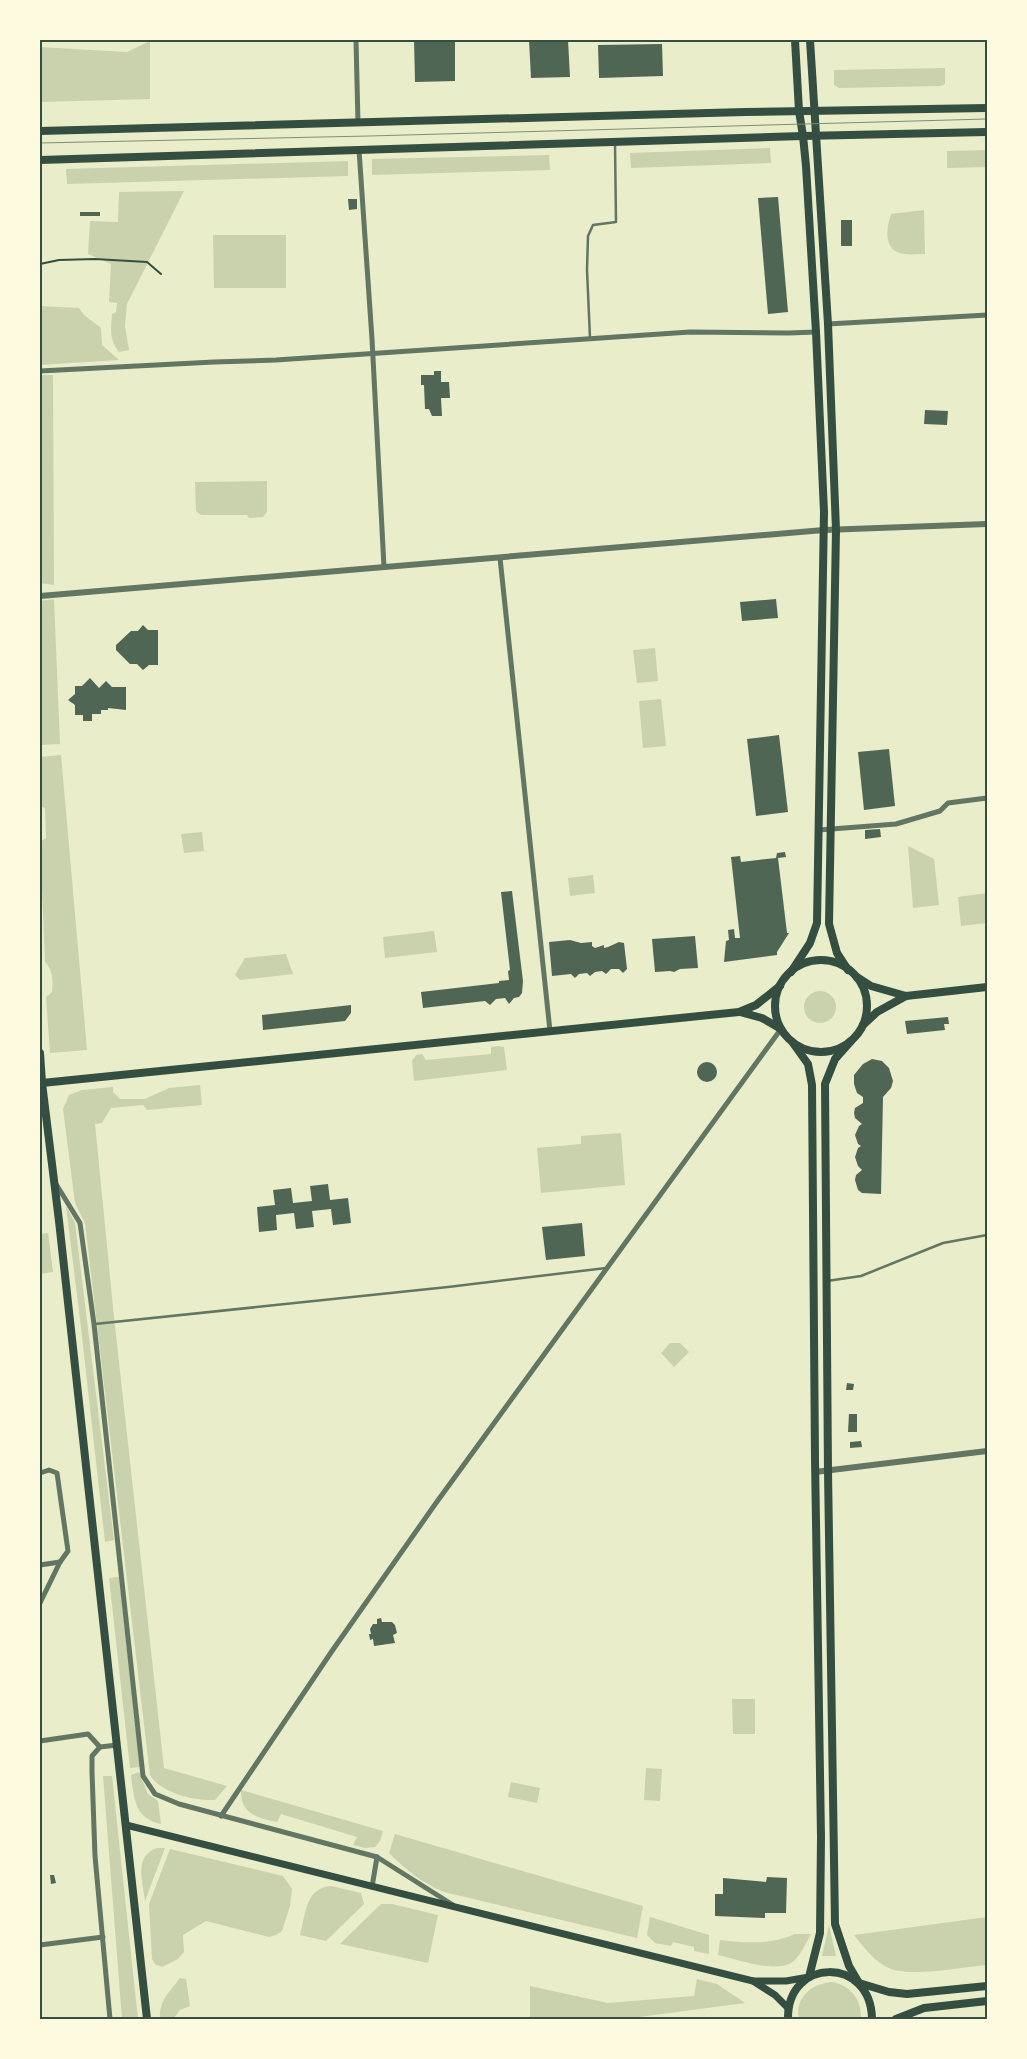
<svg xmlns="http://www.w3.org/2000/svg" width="1027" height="2059" viewBox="0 0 1027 2059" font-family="Lora,serif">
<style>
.green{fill:#cad2ad}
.building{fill:#4f6655}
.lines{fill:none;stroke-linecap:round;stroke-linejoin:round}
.path{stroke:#344e41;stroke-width:2}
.service{stroke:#617663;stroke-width:2.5}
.minor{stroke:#617663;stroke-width:5}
.tertiary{stroke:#617663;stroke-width:6}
.secondary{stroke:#344e41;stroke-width:7}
.primary{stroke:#344e41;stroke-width:8}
.tram{stroke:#7c8e77;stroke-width:1}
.neatline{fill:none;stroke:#344e41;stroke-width:2}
</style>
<rect width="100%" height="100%" fill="#e9edc9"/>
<g class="green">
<polygon points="150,41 150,99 40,102 40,47 127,52"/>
<polygon points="945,68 945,84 940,86 839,88 834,85 834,70"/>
<polygon points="770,148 771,163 631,168 630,153"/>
<polygon points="987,150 987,167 947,168 947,151"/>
<polygon points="549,155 550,170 372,175 372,159"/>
<polygon points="348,161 348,176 67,184 66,169"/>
<path d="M 184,191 L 127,304 L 125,326 L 129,350 L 119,352 C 109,340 111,328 112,314 L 116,312 L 117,303 L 109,302 L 111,264 L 88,254 L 90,221 L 118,222 L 119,192 Z"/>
<path d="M 924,210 L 925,254 C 918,254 911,255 904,254 C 883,251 886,229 891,214 Z"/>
<polygon points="213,235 286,235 286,288 214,288"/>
<polygon points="40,306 79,308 84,315 101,328 102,345 119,360 40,365"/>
<polygon points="40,375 53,375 54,585 40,583"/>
<polygon points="267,481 267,512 263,517 249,518 247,515 201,515 196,511 195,482"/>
<polygon points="54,599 60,744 40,745 40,601"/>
<polygon points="655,648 658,681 637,683 633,650"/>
<polygon points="661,699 666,746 643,748 639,701"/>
<path d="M 61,755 L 87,1050 L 50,1053 L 46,997 L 52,992 C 53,981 53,970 45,962 L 40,842 L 46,838 L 45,808 L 40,806 L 40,757 Z"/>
<polygon points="202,832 204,851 184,853 181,834"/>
<polygon points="908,846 934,859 939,905 913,908"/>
<polygon points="593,875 595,893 570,896 568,878"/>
<polygon points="987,893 987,923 961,926 958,897"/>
<polygon points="434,931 437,952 385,958 383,937"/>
<polygon points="286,954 293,974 240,980 235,975 245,958"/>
<circle cx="820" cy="1007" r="16"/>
<polygon points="498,1046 504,1047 507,1070 414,1081 412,1061 416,1055 422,1054 426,1060 491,1054 491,1047"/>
<path d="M 200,1085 L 202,1105 L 147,1110 L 143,1105 L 111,1108 L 102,1123 L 95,1124 L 114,1317 L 164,1768 L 227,1786 L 215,1800 C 194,1801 161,1793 150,1775 L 85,1223 L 75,1203 L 63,1109 L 69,1095 L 82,1090 L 113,1087 L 113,1092 L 120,1099 L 145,1099 L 169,1088 Z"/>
<polygon points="621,1133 625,1185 541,1193 537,1148 581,1144 581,1136"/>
<polygon points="66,1206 75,1223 114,1540 105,1542 80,1319"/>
<polygon points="48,1233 53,1272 40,1274 40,1234"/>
<polygon points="670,1343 680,1343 689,1352 674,1367 661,1353"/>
<polygon points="119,1577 140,1767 130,1768 109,1578"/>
<polygon points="732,1699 755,1699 755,1734 733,1734"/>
<polygon points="646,1768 662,1769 660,1801 644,1800"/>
<path d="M 139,1772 L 148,1794 L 158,1801 L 161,1824 C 134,1818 134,1798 131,1775 Z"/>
<polygon points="103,1776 112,1776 138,2019 122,2019"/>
<polygon points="511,1782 540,1788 537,1803 508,1797"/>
<path d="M 241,1790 L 383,1831 L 380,1841 L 375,1847 L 365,1848 L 353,1845 L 357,1837 L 281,1814 L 277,1822 C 257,1818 240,1813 241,1790 Z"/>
<path d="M 395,1834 L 643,1906 L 637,1938 L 444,1892 C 422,1883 405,1869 389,1853 Z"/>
<path d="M 157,1848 L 165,1848 L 145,1901 C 143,1881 133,1857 157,1848 Z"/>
<polygon points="170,1849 283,1876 292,1889 290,1906 282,1931 276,1935 269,1937 206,1921 183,1935 184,1952 178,1959 162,1967 155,1964 152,1959 149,1904"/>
<path d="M 331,1886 L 361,1893 L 364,1904 L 326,1941 L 300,1935 C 306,1914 305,1888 331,1886 Z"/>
<polygon points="381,1904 392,1904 438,1915 428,1963 340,1944"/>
<polygon points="650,1917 709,1935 709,1954 694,1951 694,1947 673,1942 671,1946 655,1943 647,1935"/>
<path d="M 987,1917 L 987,1965 C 962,1967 914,1977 891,1969 C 875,1963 864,1947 854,1935 Z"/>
<polygon points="829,1925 836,1956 822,1956"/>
<path d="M 795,1934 L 811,1934 C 806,1943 800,1957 791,1963 C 775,1973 736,1959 718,1955 L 720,1940 C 747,1943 770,1945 795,1934 Z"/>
<path d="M 180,1978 L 186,1979 L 190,2006 L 180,2010 L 173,2019 L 160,2019 C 159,2000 169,1993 180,1978 Z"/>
<polygon points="697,1979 717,1984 745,2003 624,2019 530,2019 530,1986 608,2003 694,1996"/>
<path d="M 833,1982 C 852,1987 861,1999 861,2019 L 799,2019 C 794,1997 813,1983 833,1982 Z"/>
</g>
<g class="building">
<polygon points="414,40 455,40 455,81 415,82"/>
<polygon points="529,40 568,40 570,77 531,78"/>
<polygon points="662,44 663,76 599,78 598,45"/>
<polygon points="778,197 788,312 768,314 758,198"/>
<polygon points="348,199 357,199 357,209 349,210"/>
<rect x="80" y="212" width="20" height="4"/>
<rect x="841" y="220" width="11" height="26"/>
<polygon points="434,371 441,371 441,382 449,382 450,398 441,398 442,416 432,416 429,409 425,409 424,385 421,385 421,375 434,375"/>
<polygon points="925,410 948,411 947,425 924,424"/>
<polygon points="776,599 778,618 742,621 740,602"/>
<polygon points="143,625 148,630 158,630 158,665 149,665 143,670 137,664 130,664 116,650 116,645 131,631 138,631"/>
<polygon points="90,678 99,688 106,681 112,687 126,687 126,710 108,708 108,710 101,710 101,714 92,714 92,721 83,721 83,715 75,715 75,705 68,700 75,694 75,686 82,686"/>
<polygon points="779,735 788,812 756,816 747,739"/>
<polygon points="889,749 895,806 864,810 858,752"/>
<polygon points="880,829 881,837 865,839 865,830"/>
<polygon points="785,852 786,857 778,858 787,933 789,933 777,952 777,955 724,962 726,941 729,940 728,930 734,929 735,938 740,938 731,857 740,856 741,862 776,858 777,853"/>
<polygon points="512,891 523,981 522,993 519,997 514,998 509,1004 505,998 496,999 490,1005 485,1001 423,1008 421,992 499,983 499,981 509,980 508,971 510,970 501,892"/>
<polygon points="695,936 698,968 680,969 674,972 670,971 655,972 652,939"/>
<polygon points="570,940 581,943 592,942 592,946 595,948 604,945 604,948 608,947 619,942 624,943 627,969 623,973 619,969 611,969 606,974 602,971 595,972 590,976 587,973 579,974 575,978 571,974 552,976 549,942"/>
<polygon points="351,1005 351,1013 345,1021 263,1030 262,1015"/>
<polygon points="948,1017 949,1024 944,1024 945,1030 907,1034 905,1021"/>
<polygon points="872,1059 882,1061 889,1068 893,1081 891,1088 883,1097 881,1194 862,1193 858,1190 855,1180 856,1175 862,1170 858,1166 855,1157 858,1148 861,1146 858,1144 855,1135 859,1126 862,1124 855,1118 854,1113 855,1108 863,1103 863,1097 857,1093 854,1084 854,1075 863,1064"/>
<circle cx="707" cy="1072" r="10"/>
<polygon points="328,1184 330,1200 348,1198 351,1223 333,1225 331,1209 312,1211 314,1227 296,1229 294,1213 276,1215 277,1230 259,1232 257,1207 275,1205 273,1190 291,1188 293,1203 312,1201 310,1186"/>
<polygon points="582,1223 585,1256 546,1260 542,1227"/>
<polygon points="847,1383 854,1384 853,1390 846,1390"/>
<polygon points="849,1414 857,1414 857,1432 848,1432"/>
<polygon points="861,1441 862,1447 850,1448 850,1442"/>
<polygon points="381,1618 382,1622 392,1622 395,1625 397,1633 393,1635 395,1643 374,1646 373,1639 370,1640 369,1634 371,1634 370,1629 373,1624 377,1624 377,1619"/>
<polygon points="50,1875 54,1875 56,1883 51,1884"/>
<polygon points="767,1877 787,1878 786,1913 765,1913 765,1918 715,1916 715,1894 723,1894 723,1878 766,1882"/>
</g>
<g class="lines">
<polyline class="path" points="40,264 59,260 95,259 147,262 161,274"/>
<g class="service">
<polyline points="590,338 587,270 588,236 593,225 616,222 615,143"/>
<polyline points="827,1281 861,1276 943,1243 987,1235"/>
<polyline points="95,1324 448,1287 606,1268"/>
</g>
<g class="minor">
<polyline points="356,40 358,123"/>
<polyline points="359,150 372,339 384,567"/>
<polyline points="828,324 987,315"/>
<polyline points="40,371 214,362 276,360 690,332 789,333 816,332"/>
<polyline points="500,558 550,1031"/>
<polyline points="819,830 896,824 940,811 948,803 987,798"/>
<polyline points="56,1184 80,1223 94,1324 143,1776 155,1794 179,1804 377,1857 453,1905"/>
<polyline points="40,1473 49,1470 57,1473 68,1551 60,1562 40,1603"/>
<polyline points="40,1565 60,1562"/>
<polyline points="40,1741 88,1734 100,1747"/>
<polyline points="221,1816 332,1651 436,1503 781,1029"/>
<polyline points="372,1887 377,1857"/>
<polyline points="40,1945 103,1937"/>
<polyline points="110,2019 95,1856 92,1772 92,1756 100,1747 117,1745"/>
</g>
<g class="tertiary">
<polyline points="40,596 824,530 987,524"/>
<polyline points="815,1472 987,1451"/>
</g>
<g class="secondary">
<polyline points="126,1825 753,1981 786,1981 809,1977"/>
<polyline points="753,1981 775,1995 788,2008"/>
</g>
<g class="primary">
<polyline points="810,40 828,324 836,530 829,924 837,953 848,970"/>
<polyline points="40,131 745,112 987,108"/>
<polyline points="40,160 803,136 987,132"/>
<circle cx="821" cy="1006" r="46"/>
<polyline points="791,972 810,943 817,923 824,512 816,332 806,166 803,136 799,111 795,40"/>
<polyline points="857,977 871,986 906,996 987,987"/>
<polyline points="740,1012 762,1018 781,1029"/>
<polyline points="863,1025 877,1012 906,996"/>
<polyline points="851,1041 835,1059 825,1084 828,1471 835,1924 849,1966 859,1983"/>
<polyline points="793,1043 808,1064 812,1085 815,1459 821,1837 820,1933 809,1977"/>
<polyline points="40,1053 42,1083 59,1221 147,2019"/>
<polyline points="42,1083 739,1012 756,1005 780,986"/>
<polyline points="859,1983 889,1992 907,1994 987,1986"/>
<path d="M 788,2019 C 787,1957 871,1956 872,2019"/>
<polyline points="896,2019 924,2008 987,2001"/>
</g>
<polyline class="tram" points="40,143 369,136 987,119"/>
</g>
<rect width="1027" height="2059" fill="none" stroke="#fefae0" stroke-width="82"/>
<rect x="41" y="41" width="945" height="1977" class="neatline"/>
</svg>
